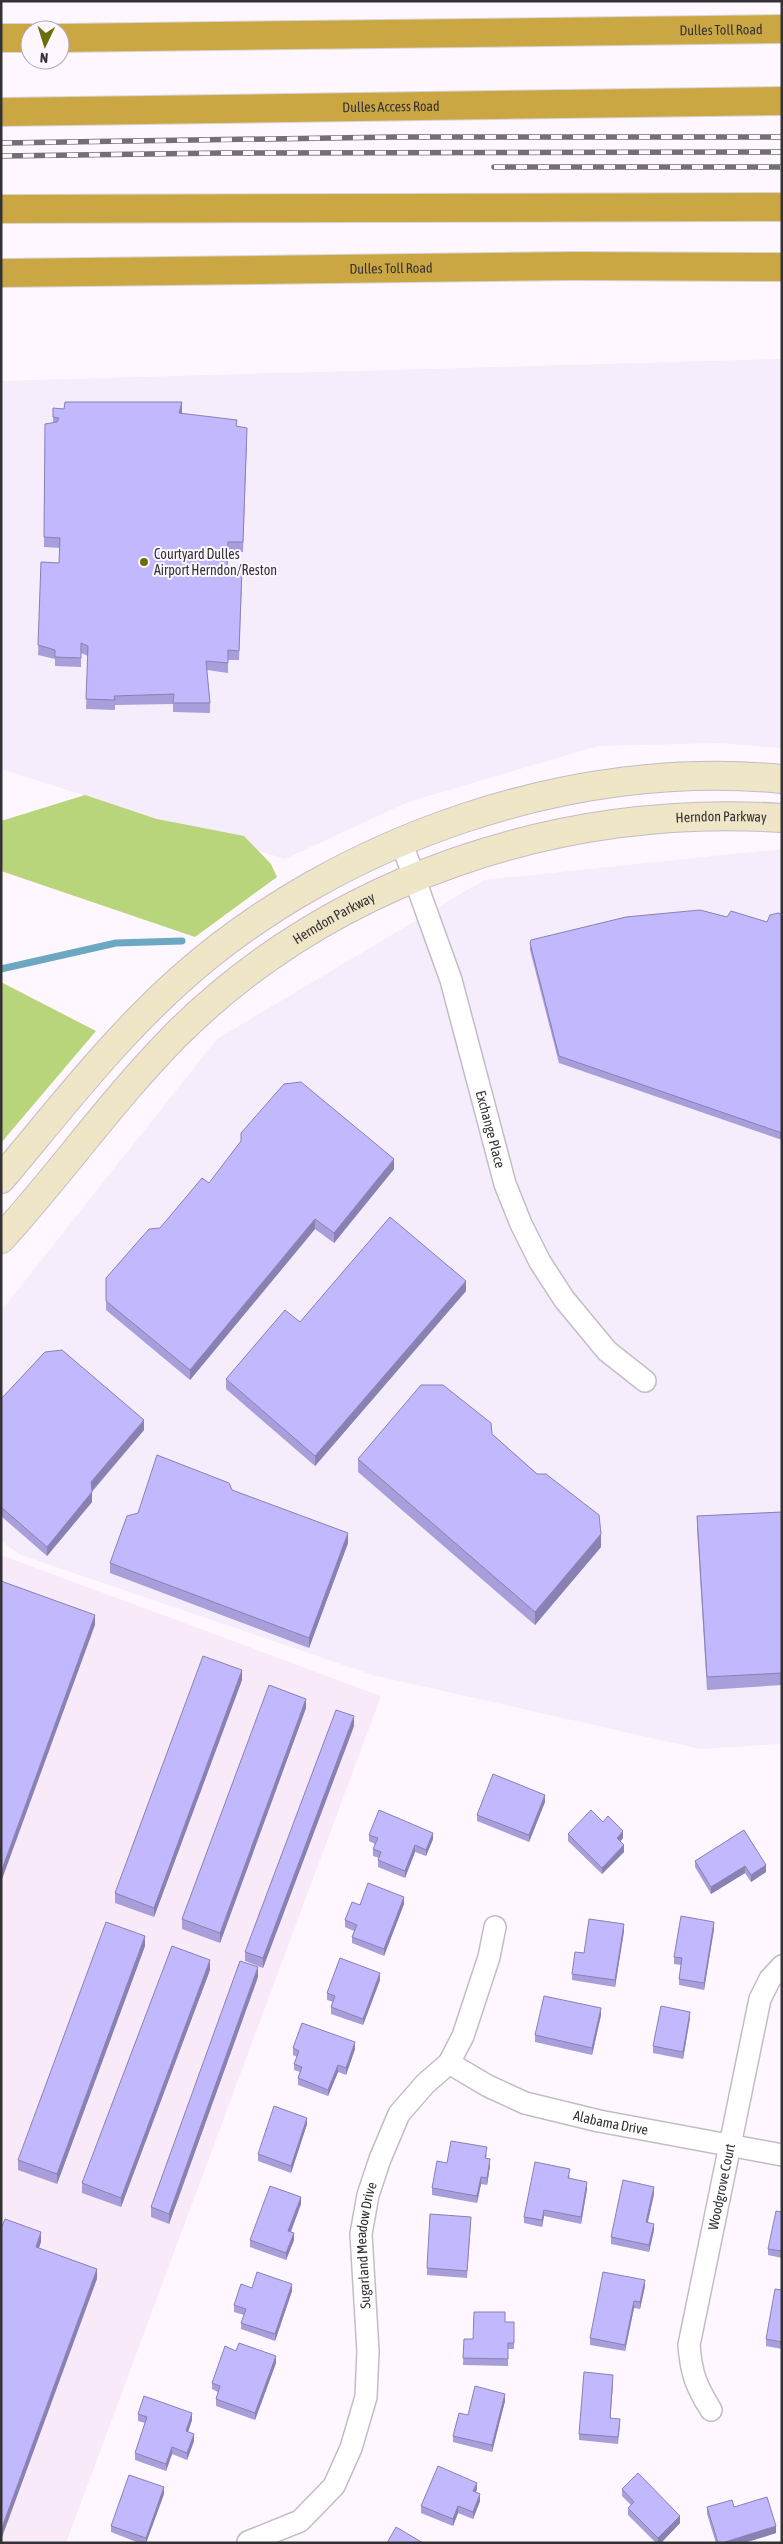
<svg xmlns="http://www.w3.org/2000/svg" width="783" height="2544" viewBox="0 0 783 2544" font-family="'Asap Condensed',sans-serif">
<style>
.commercial{fill:#f5ecfc}
.built{fill:#f9eafa}
.forest{fill:#b9d57b}
.lines{fill:none;stroke-linecap:round;stroke-linejoin:round}
.stream{stroke:#6ca8c1;stroke-width:7}
.minor-casing{stroke:#c4bcc5;stroke-width:24}
.secondary-casing{stroke:#c4bcc5;stroke-width:30}
.motorway-casing{stroke:#d7d6d7;stroke-width:30}
.minor{stroke:#fff;stroke-width:21}
.secondary{stroke:#efe5c7;stroke-width:28}
.motorway{stroke:#cba744;stroke-width:28}
.rail-casing{stroke:#736f74;stroke-width:5.5}
.rail{stroke:#fef7ff;stroke-width:4;stroke-dasharray:11;stroke-linecap:butt}
.wall{fill:#a79eda}
.shaded-wall{fill:#8881b1}
.building{fill:#c2b8fd;stroke:#8881b1}
.poi-dot{fill:#6e6d0e;stroke:#fef7ff;stroke-width:2}
.labels{text-anchor:middle;dominant-baseline:central;stroke-width:4;stroke-linejoin:round;paint-order:stroke}
.street-label{font-size:14px;fill:#353235;stroke:#fef7ff}
.poi-label{font-size:14px;fill:#353235;stroke:#fef7ff;text-anchor:start}
</style>
<rect width="100%" height="100%" fill="#fef7ff"/>
<g class="commercial">
<polygon points="782,359 782,748 719,743 598,746 408,802 285,859 1,769 1,381"/>
<polygon points="782,849 782,1744 700,1749 373,1675 21,1555 1,1541 1,1311 217,1039 484,880"/>
</g>
<polygon class="built" points="1,1555 381,1696 66,2543 1,2543"/>
<g class="forest">
<polygon points="85,795 157,819 244,836 271,864 277,877 195,937 1,871 1,821"/>
<polygon points="1,982 96,1031 1,1143"/>
</g>
<g class="lines">
<polyline class="stream" points="1,969 116,943 182,941"/>
<defs>
<g id="minor">
<path id="s1" d="M 401,841 L 451,980 L 505,1184 L 521,1224 L 540,1262 L 564,1299 L 607,1351 L 645,1381"/>
<path id="s2" d="M 449,2063 L 488,2086 L 525,2103 L 599,2121 L 782,2155"/>
<path id="s3" d="M 711,2410 C 696,2386 691,2373 689,2345 L 760,1999 L 770,1979 L 782,1966"/>
<path id="s4" d="M 248,2542 L 300,2521 L 334,2486 L 351,2448 L 366,2397 L 368,2351 L 361,2234 L 368,2195 L 380,2159 L 399,2114 L 425,2084 L 449,2063 L 463,2036 L 489,1957 L 495,1927"/>
</g>
<g id="secondary">
<path d="M 1,1179 C 60,1109 115,1037 183,977 C 339,839 574,758 782,779"/>
<path id="s5" d="M 1,1239 C 61,1173 112,1100 175,1036 C 332,879 561,803 782,818"/>
</g>
<g id="motorway">
<polyline points="1,38 30,38"/>
<path id="s6" d="M 60,38 L 782,29"/>
<path id="s7" d="M 1,112 L 782,101"/>
<polyline points="1,209 782,207"/>
<path id="s8" d="M 1,273 L 573,266 L 782,267"/>
</g>
</defs>
<use href="#minor" class="minor-casing"/>
<use href="#secondary" class="secondary-casing"/>
<use href="#motorway" class="motorway-casing"/>
<use href="#minor" class="minor"/>
<use href="#secondary" class="secondary"/>
<use href="#motorway" class="motorway"/>
<defs>
<g id="rail">
<polyline points="1,143 395,137 782,137"/>
<polyline points="1,156 223,153 782,152"/>
<polyline points="494,167 782,167"/>
</g>
</defs>
<use href="#rail" class="rail-casing"/>
<use href="#rail" class="rail"/>
</g>
<g class="wall">
<polygon points="53,408 64,409 182,412 181,413 237,426 247,437 243,552 228,552 227,568 242,578 239,660 228,660 228,673 207,670 210,703 210,713 173,712 173,704 115,705 115,710 86,709 88,656 81,653 81,667 55,666 55,659 38,655 41,562 59,563 60,548 44,547 45,424 53,423"/>
<polygon points="782,914 782,1140 559,1063 530,950 530,943 727,917 767,922"/>
<polygon points="394,1169 334,1243 315,1229 190,1380 106,1310 106,1278 209,1183"/>
<polygon points="466,1291 315,1466 226,1389 226,1379 300,1322"/>
<polygon points="1,1399 144,1430 92,1492 92,1502 47,1556 1,1516"/>
<polygon points="492,1434 537,1474 601,1547 535,1625 358,1472 358,1459"/>
<polygon points="232,1490 348,1543 309,1648 110,1573 110,1563"/>
<polygon points="782,1512 782,1685 707,1690 697,1528 697,1516"/>
<polygon points="242,1680 154,1917 115,1903 115,1893"/>
<polygon points="306,1708 220,1943 182,1929 182,1919"/>
<polygon points="354,1726 263,1968 245,1961 245,1952"/>
<polygon points="545,1802 529,1842 477,1821 477,1815"/>
<polygon points="603,1822 623,1838 620,1842 624,1852 602,1874 568,1841 568,1834"/>
<polygon points="744,1830 766,1872 751,1882 745,1873 711,1894 695,1867 695,1861"/>
<polygon points="369,1835 433,1839 426,1856 415,1852 405,1878 378,1867 378,1860 379,1858 373,1856 373,1849 375,1844 369,1841"/>
<polygon points="404,1904 384,1956 352,1943 352,1937 354,1931 345,1927 345,1920 360,1905"/>
<polygon points="714,1929 704,1990 679,1985 679,1979 681,1965 674,1964 674,1957"/>
<polygon points="624,1931 615,1987 572,1980 572,1974 584,1953"/>
<polygon points="145,1946 57,2184 18,2170 18,2160"/>
<polygon points="210,1970 121,2207 82,2193 82,2183"/>
<polygon points="258,1977 169,2224 151,2217 151,2207"/>
<polygon points="380,1980 363,2025 331,2014 331,2007 333,2002 327,2000 327,1993"/>
<polygon points="601,2015 592,2055 535,2042 535,2035"/>
<polygon points="690,2018 683,2059 653,2053 653,2046"/>
<polygon points="293,2048 355,2049 346,2075 338,2072 328,2096 298,2085 298,2078 300,2072 294,2070 294,2064 297,2057 293,2055"/>
<polygon points="307,2124 291,2173 258,2161 258,2154"/>
<polygon points="487,2154 486,2158 490,2166 487,2185 481,2184 477,2203 432,2195 432,2188 447,2163"/>
<polygon points="570,2175 569,2179 587,2189 581,2224 544,2216 542,2227 524,2223 524,2217"/>
<polygon points="654,2194 648,2222 654,2230 649,2252 611,2244 611,2237"/>
<polygon points="301,2204 291,2232 294,2240 286,2260 250,2247 250,2240"/>
<polygon points="782,2212 782,2258 768,2255 768,2249"/>
<polygon points="471,2223 467,2278 427,2275 427,2268"/>
<polygon points="645,2286 640,2309 634,2308 625,2351 590,2345 590,2338"/>
<polygon points="252,2288 292,2291 275,2341 241,2329 241,2323 244,2315 234,2312 234,2305"/>
<polygon points="782,2290 782,2349 766,2346 766,2339"/>
<polygon points="505,2322 514,2322 514,2349 508,2349 508,2366 463,2365 464,2339 473,2339"/>
<polygon points="236,2351 276,2363 255,2420 216,2406 216,2399 218,2392 212,2389 212,2383"/>
<polygon points="613,2382 610,2418 620,2426 618,2444 579,2440 579,2434"/>
<polygon points="505,2401 492,2452 453,2442 453,2436 468,2415"/>
<polygon points="138,2414 192,2420 188,2432 194,2441 187,2460 172,2454 166,2471 135,2460 135,2453 145,2423 138,2421"/>
<polygon points="477,2489 476,2492 480,2501 473,2519 458,2513 453,2526 421,2513 421,2506"/>
<polygon points="622,2489 680,2523 661,2543 656,2543 628,2515 628,2508 631,2505 622,2496"/>
<polygon points="164,2494 146,2543 139,2543 111,2532 111,2526"/>
<polygon points="707,2507 734,2507 776,2533 744,2543 716,2543 707,2514"/>
</g>
<g class="shaded-wall">
<polygon points="182,402 182,412 179,423 179,413"/>
<polygon points="394,1159 394,1169 334,1243 334,1233"/>
<polygon points="315,1219 315,1229 190,1380 190,1370"/>
<polygon points="466,1281 466,1291 315,1466 315,1456"/>
<polygon points="144,1420 144,1430 91,1492 91,1482"/>
<polygon points="92,1492 92,1502 47,1556 47,1547"/>
<polygon points="348,1533 348,1543 309,1648 309,1638"/>
<polygon points="601,1534 601,1547 535,1625 535,1612"/>
<polygon points="95,1615 95,1625 1,1882 1,1872"/>
<polygon points="242,1670 242,1680 154,1917 154,1908"/>
<polygon points="306,1699 306,1708 220,1943 220,1933"/>
<polygon points="354,1716 354,1726 263,1968 263,1958"/>
<polygon points="545,1795 545,1802 529,1842 529,1835"/>
<polygon points="623,1831 623,1838 617,1845 617,1838"/>
<polygon points="433,1833 433,1839 426,1856 426,1850"/>
<polygon points="415,1845 415,1852 405,1878 405,1871"/>
<polygon points="624,1845 624,1852 602,1874 602,1868"/>
<polygon points="766,1865 766,1872 751,1882 751,1875"/>
<polygon points="745,1866 745,1873 711,1894 711,1887"/>
<polygon points="404,1897 404,1904 384,1956 384,1949"/>
<polygon points="714,1922 714,1929 704,1990 704,1983"/>
<polygon points="624,1924 624,1931 615,1987 615,1980"/>
<polygon points="145,1936 145,1946 57,2184 57,2174"/>
<polygon points="210,1960 210,1970 121,2207 121,2198"/>
<polygon points="258,1967 258,1977 169,2224 169,2214"/>
<polygon points="380,1973 380,1980 363,2025 363,2019"/>
<polygon points="601,2008 601,2015 592,2055 592,2048"/>
<polygon points="690,2012 690,2018 683,2059 683,2052"/>
<polygon points="355,2042 355,2049 346,2075 346,2068"/>
<polygon points="338,2065 338,2072 328,2096 328,2090"/>
<polygon points="307,2118 307,2124 291,2173 291,2166"/>
<polygon points="490,2159 490,2166 487,2185 487,2178"/>
<polygon points="481,2177 481,2184 477,2203 477,2196"/>
<polygon points="587,2182 587,2189 581,2224 581,2217"/>
<polygon points="654,2187 654,2194 646,2229 646,2222"/>
<polygon points="301,2197 301,2204 288,2238 288,2231"/>
<polygon points="544,2210 544,2216 542,2227 542,2220"/>
<polygon points="654,2224 654,2230 649,2252 649,2245"/>
<polygon points="41,2232 41,2242 36,2257 36,2247"/>
<polygon points="294,2233 294,2240 286,2260 286,2253"/>
<polygon points="97,2269 97,2279 1,2540 1,2530"/>
<polygon points="645,2280 645,2286 640,2309 640,2302"/>
<polygon points="292,2284 292,2291 275,2341 275,2334"/>
<polygon points="634,2301 634,2308 625,2351 625,2345"/>
<polygon points="276,2356 276,2363 255,2420 255,2413"/>
<polygon points="613,2375 613,2382 610,2425 610,2418"/>
<polygon points="505,2394 505,2401 492,2452 492,2445"/>
<polygon points="192,2413 192,2420 186,2438 186,2431"/>
<polygon points="194,2434 194,2441 187,2460 187,2453"/>
<polygon points="172,2447 172,2454 166,2471 166,2464"/>
<polygon points="477,2483 477,2489 473,2498 473,2491"/>
<polygon points="164,2487 164,2494 146,2543 146,2538"/>
<polygon points="480,2494 480,2501 473,2519 473,2512"/>
<polygon points="458,2506 458,2513 453,2526 453,2519"/>
<polygon points="680,2516 680,2523 661,2543 658,2543 658,2538"/>
<polygon points="776,2526 776,2533 744,2543 722,2543"/>
</g>
<g class="building">
<polygon points="65,402 182,402 179,413 237,420 236,426 247,428 243,542 228,542 227,568 242,568 239,651 228,650 228,663 206,661 210,703 173,703 174,694 114,696 115,700 86,699 88,646 81,643 81,658 55,657 55,650 38,645 41,562 59,563 60,538 44,537 45,424 57,422 59,418 53,417 53,408 64,409"/>
<polygon points="700,910 727,917 731,911 767,922 770,915 778,913 782,914 782,1133 559,1056 530,943 531,940 626,917"/>
<polygon points="301,1082 394,1159 334,1233 315,1219 190,1370 106,1301 106,1278 149,1229 160,1228 202,1178 209,1183 241,1141 241,1133 284,1084"/>
<polygon points="390,1217 466,1281 315,1456 226,1379 285,1310 300,1322"/>
<polygon points="62,1350 144,1420 91,1482 92,1492 47,1547 1,1507 1,1399 45,1352"/>
<polygon points="421,1385 443,1385 491,1423 492,1434 537,1474 546,1474 599,1515 601,1534 535,1612 358,1459"/>
<polygon points="157,1455 229,1483 232,1490 348,1533 309,1638 110,1563 127,1516 138,1513"/>
<polygon points="782,1512 782,1673 707,1677 697,1516"/>
<polygon points="1,1581 95,1615 1,1872"/>
<polygon points="203,1656 242,1670 154,1908 115,1893"/>
<polygon points="269,1685 306,1699 220,1933 182,1919"/>
<polygon points="336,1710 354,1716 263,1958 245,1952"/>
<polygon points="493,1774 545,1795 529,1835 477,1815"/>
<polygon points="379,1810 433,1833 426,1850 415,1845 405,1871 378,1860 381,1852 373,1849 378,1838 369,1835"/>
<polygon points="591,1810 603,1822 608,1816 623,1831 617,1838 624,1845 602,1868 568,1834"/>
<polygon points="744,1830 766,1865 751,1875 745,1866 711,1887 695,1861"/>
<polygon points="368,1883 404,1897 384,1949 352,1937 357,1925 345,1920 352,1902 360,1905"/>
<polygon points="681,1916 714,1922 704,1983 679,1979 682,1958 674,1957"/>
<polygon points="589,1919 624,1924 615,1980 572,1974 575,1952 584,1953"/>
<polygon points="106,1922 145,1936 57,2174 18,2160"/>
<polygon points="172,1946 210,1960 121,2198 82,2183"/>
<polygon points="340,1958 380,1973 363,2019 331,2007 335,1996 327,1993"/>
<polygon points="240,1961 258,1967 169,2214 151,2207"/>
<polygon points="544,1996 601,2008 592,2048 535,2035"/>
<polygon points="661,2006 690,2012 683,2052 653,2046"/>
<polygon points="302,2023 355,2042 346,2068 338,2065 328,2090 298,2078 302,2067 294,2064 299,2051 293,2048"/>
<polygon points="274,2106 307,2118 291,2166 258,2154"/>
<polygon points="451,2141 487,2147 485,2158 490,2159 487,2178 481,2177 477,2196 432,2188 437,2161 447,2163"/>
<polygon points="535,2162 570,2169 568,2178 587,2182 581,2217 544,2210 542,2220 524,2217"/>
<polygon points="623,2180 654,2187 646,2222 654,2224 649,2245 611,2237"/>
<polygon points="270,2186 301,2197 288,2231 294,2233 286,2253 250,2240"/>
<polygon points="776,2211 782,2212 782,2251 768,2249"/>
<polygon points="430,2214 471,2217 467,2271 427,2268"/>
<polygon points="5,2219 41,2232 36,2247 97,2269 1,2530 1,2229"/>
<polygon points="257,2272 292,2284 275,2334 241,2323 246,2309 234,2305 241,2284 252,2288"/>
<polygon points="603,2272 645,2280 640,2302 634,2301 625,2345 590,2338"/>
<polygon points="775,2289 782,2290 782,2342 766,2339"/>
<polygon points="474,2312 505,2312 505,2322 514,2322 514,2343 508,2343 508,2359 463,2358 464,2339 473,2339"/>
<polygon points="239,2343 276,2356 255,2413 216,2399 220,2386 212,2383 225,2346 236,2351"/>
<polygon points="584,2372 613,2375 610,2418 620,2419 618,2437 579,2434"/>
<polygon points="475,2386 505,2394 492,2445 453,2436 459,2413 468,2415"/>
<polygon points="144,2396 192,2413 186,2431 194,2434 187,2453 172,2447 166,2464 135,2453 147,2417 138,2414"/>
<polygon points="438,2466 477,2483 473,2491 480,2494 473,2512 458,2506 453,2519 421,2506"/>
<polygon points="638,2473 680,2516 658,2538 628,2508 634,2502 622,2489"/>
<polygon points="129,2475 164,2487 146,2538 111,2526"/>
<polygon points="767,2497 776,2526 722,2543 718,2543 707,2507 732,2500 734,2507"/>
<polygon points="396,2527 423,2543 387,2543"/>
</g>
<circle class="poi-dot" cx="144" cy="562" r="5"/>
<g class="labels">
<g class="street-label">
<text stroke="none"><textPath href="#s6" startOffset="661">Dulles Toll Road</textPath></text>
<text stroke="none"><textPath href="#s7" startOffset="390">Dulles Access Road</textPath></text>
<text stroke="none"><textPath href="#s8" startOffset="390">Dulles Toll Road</textPath></text>
<text stroke="none"><textPath href="#s5" startOffset="871">Herndon Parkway</textPath></text>
<text stroke="none"><textPath href="#s5" startOffset="466">Herndon Parkway</textPath></text>
<text stroke="none"><textPath href="#s1" startOffset="302">Exchange Place</textPath></text>
<text stroke="none"><textPath href="#s2" startOffset="174">Alabama Drive</textPath></text>
<text stroke="none"><textPath href="#s3" startOffset="231">Woodgrove Court</textPath></text>
<text stroke="none"><textPath href="#s4" startOffset="352">Sugarland Meadow Drive</textPath></text>
</g>
<g class="poi-label">
<text x="154" y="554">Courtyard Dulles<tspan x="154" dy="16">Airport Herndon/Reston</tspan></text>
</g>
</g>
<rect width="783" height="2544" fill="none" stroke="#353235" stroke-width="5"/>
<g transform="translate(45 45) rotate(184)"><circle r="24" fill="#fef7ff" stroke="#aea8ae"/>
<path d="M0-4L9 19L0 12L-9 19Z" fill="#6e6d0e"/>
<text y="-8" font-size="14" font-weight="bold" text-anchor="middle" fill="#353235">N</text>
</g>
</svg>
